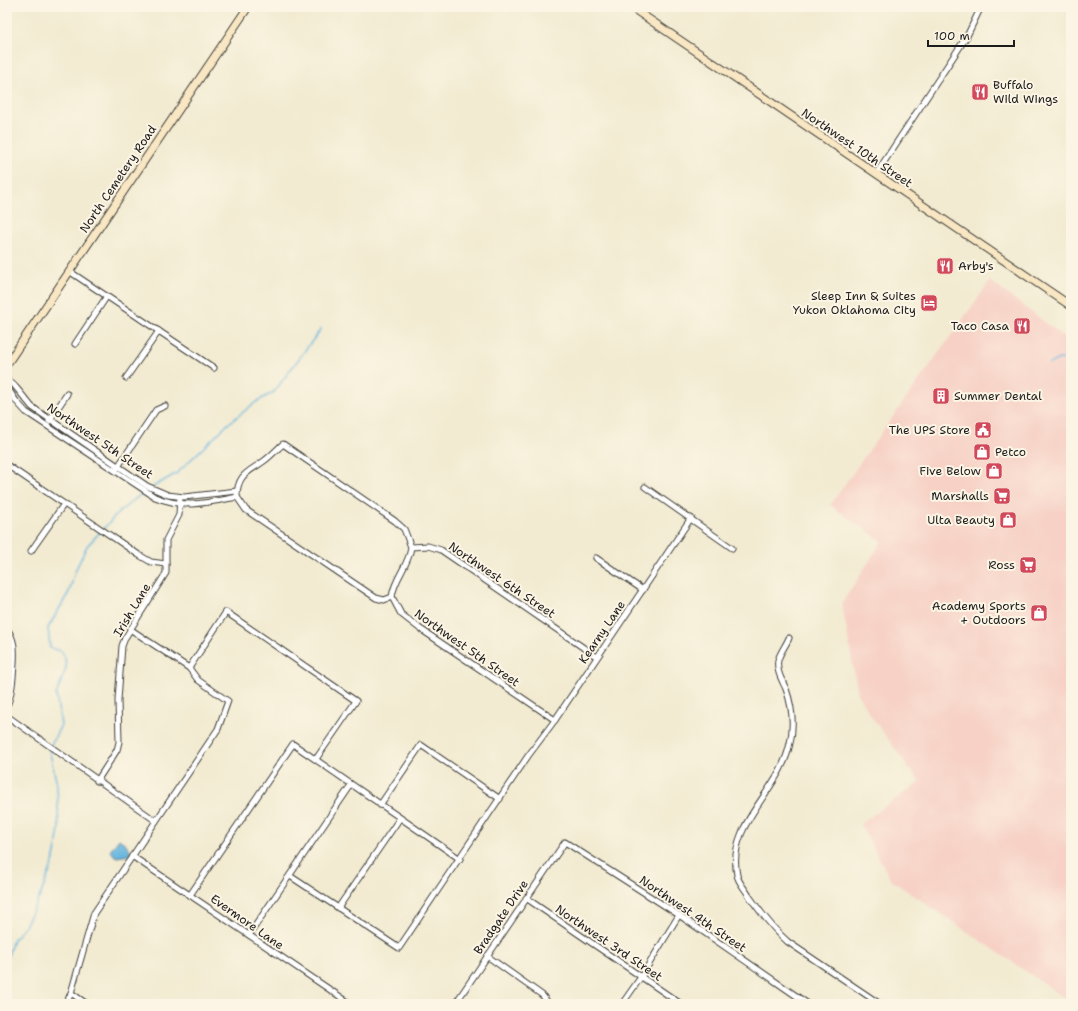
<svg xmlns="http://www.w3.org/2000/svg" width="1078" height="1011" viewBox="0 0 1078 1011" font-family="'Shantell Sans',sans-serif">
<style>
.built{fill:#f7d1c6}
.water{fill:#63b4de;stroke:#40687d}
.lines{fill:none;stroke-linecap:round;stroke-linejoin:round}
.stream{stroke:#63b4de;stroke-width:1.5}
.street-casing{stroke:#3c3b37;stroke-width:7}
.secondary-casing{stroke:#3c3b37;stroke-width:9}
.street{stroke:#fff;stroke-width:5}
.secondary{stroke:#f9e7c3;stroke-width:7}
.labels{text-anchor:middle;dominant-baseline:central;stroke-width:4;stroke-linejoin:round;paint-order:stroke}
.poi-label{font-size:12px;fill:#1c1c1c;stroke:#fcf5e5;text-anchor:end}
.street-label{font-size:12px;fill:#1c1c1c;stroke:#fcf5e5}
</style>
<rect width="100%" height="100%" fill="#fcf5e5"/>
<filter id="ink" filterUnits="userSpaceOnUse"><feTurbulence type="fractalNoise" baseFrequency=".025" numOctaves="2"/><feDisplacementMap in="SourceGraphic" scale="8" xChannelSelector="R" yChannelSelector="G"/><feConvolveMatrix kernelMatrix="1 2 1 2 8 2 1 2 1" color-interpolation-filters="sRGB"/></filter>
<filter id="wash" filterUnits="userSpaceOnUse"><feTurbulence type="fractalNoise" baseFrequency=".012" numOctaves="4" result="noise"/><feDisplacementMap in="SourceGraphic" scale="16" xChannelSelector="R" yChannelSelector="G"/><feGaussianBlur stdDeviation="0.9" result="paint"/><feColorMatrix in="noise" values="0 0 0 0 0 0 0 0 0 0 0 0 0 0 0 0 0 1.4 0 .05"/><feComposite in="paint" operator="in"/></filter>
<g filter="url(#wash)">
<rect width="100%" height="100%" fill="#f2ebd1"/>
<polygon class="built" points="990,281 1071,342 1071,1002 891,880 860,824 920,782 873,719 858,695 842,603 882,541 830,505"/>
<polygon class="water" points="119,839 126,844 130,850 130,855 117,857 110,851"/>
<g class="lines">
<g class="stream">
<polyline points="1049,364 1059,359 1071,360"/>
<polyline points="153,487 177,473 228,424 256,402 274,392 321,329"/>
<polyline points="7,958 13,940 25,926 40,896 53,863 56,848 59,829 57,785 49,749 61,725 56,695 66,668 65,657 61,651 50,648 48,628 69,592 76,569 87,546 119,512 144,492"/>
</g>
</g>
</g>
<g filter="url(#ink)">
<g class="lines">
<defs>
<g id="street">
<polyline points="876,174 967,36 981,7"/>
<polyline points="69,271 214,368"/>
<polyline points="75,344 107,296"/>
<polyline points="126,378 159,331"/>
<polyline points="7,380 14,385 32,407 147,486 168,495 184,497 237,491"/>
<path d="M 7,387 L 16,401 L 26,412 L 155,497 C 185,509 206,503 237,497"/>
<polyline points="49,421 67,394"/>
<polyline points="7,465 139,555 151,562 166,564"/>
<polyline points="117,468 156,410 165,406"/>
<polyline points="645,487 732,548"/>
<polyline points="31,551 64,504"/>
<polyline points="596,558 643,590"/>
<path d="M 392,597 C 394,578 409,566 411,547"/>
<path d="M 7,629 C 11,634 13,640 14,646 C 15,658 13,695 7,705"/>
<path d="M 789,638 C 786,645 780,653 778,660 C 776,671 782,680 786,689 C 792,706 794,726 790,743 C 781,791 726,823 737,875 C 738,882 746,890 749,896 C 761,913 773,929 788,942 L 880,1004"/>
<polyline points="189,668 226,612 356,701 316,759"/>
<polyline points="7,716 156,821"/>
<path d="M 555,720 L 419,628 L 401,614 L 392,597 L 384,600 L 376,598 L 246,510 L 237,497 C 237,474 249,472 264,461 C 271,456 277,449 283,444 L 395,521 L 404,529 L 411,547 L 428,546 L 441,550 L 597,657"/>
<polyline points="97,781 117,750 119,742 118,700 122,646 125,638 166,573 166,540 179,515 180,497"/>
<polyline points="380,805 421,745 500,799"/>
<polyline points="132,856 351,1004"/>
<polyline points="290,876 399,948 528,756 555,720 691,518"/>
<polyline points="190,895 293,744 460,859"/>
<polyline points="526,898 681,1004"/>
<polyline points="338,908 400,818"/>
<polyline points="249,935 351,785"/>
<polyline points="487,956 542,995 549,1004"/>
<polyline points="71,993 87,1004"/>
<polyline points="66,1004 71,993 94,913 218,729 228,701 198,680 189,668 130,629"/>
<polyline points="455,1004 565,842 679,915 808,1004"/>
<polyline points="622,1004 641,977 679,915"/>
</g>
<g id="secondary">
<polyline points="631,7 1071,306"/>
<polyline points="7,364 248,7"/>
</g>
</defs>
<use href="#street" class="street-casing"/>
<use href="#secondary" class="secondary-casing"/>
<use href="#street" class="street"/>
<use href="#secondary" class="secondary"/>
</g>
</g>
<defs>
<symbol id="restaurant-square" viewBox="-11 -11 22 22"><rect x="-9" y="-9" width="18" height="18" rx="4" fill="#d1495b" stroke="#fcf5e5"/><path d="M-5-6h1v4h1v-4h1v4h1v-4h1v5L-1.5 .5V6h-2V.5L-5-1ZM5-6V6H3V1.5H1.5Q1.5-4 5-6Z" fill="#fff"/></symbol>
<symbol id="hotel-square" viewBox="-11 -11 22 22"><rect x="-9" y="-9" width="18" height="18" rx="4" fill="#d1495b" stroke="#fcf5e5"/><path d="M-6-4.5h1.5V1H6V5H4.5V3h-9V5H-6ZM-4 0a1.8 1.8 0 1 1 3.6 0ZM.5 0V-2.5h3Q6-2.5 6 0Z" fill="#fff"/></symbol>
<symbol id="building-square" viewBox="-11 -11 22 22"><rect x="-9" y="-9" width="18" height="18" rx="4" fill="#d1495b" stroke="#fcf5e5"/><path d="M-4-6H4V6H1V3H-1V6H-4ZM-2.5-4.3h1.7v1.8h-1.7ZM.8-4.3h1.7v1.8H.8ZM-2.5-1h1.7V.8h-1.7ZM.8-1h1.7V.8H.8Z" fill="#fff"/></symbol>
<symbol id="civic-square" viewBox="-11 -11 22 22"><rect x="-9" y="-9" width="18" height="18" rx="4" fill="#d1495b" stroke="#fcf5e5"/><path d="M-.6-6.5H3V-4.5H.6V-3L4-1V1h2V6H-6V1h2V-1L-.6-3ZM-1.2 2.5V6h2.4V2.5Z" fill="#fff"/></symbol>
<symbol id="shop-square" viewBox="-11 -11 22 22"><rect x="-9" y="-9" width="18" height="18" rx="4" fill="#d1495b" stroke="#fcf5e5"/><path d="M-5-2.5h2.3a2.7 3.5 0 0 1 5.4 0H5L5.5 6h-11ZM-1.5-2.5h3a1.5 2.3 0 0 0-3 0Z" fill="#fff"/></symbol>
<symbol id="supermarket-square" viewBox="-11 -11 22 22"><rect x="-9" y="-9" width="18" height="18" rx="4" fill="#d1495b" stroke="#fcf5e5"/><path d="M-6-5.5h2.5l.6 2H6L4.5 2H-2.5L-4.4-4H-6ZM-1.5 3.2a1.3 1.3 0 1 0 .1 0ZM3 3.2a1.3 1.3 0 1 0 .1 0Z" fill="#fff"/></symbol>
</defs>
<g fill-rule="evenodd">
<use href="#restaurant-square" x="970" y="82" width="20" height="20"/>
<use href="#restaurant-square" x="935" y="256" width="20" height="20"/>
<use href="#hotel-square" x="919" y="293" width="20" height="20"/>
<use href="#restaurant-square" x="1012" y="316" width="20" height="20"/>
<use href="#building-square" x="931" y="386" width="20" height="20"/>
<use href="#civic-square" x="973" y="420" width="20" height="20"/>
<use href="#shop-square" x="972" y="442" width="20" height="20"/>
<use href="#shop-square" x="984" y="461" width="20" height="20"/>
<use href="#supermarket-square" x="992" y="486" width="20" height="20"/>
<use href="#shop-square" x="998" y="510" width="20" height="20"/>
<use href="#supermarket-square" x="1018" y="555" width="20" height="20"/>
<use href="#shop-square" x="1029" y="603" width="20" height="20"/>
</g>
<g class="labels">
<g class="poi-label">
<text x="993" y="85" text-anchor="start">Buffalo<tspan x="993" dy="14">Wild Wings</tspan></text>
<text x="958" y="266" text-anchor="start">Arby's</text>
<text x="916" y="296">Sleep Inn &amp; Suites<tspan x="916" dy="14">Yukon Oklahoma City</tspan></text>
<text x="1009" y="326">Taco Casa</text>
<text x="954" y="396" text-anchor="start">Summer Dental</text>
<text x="970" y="430">The UPS Store</text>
<text x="995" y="452" text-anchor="start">Petco</text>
<text x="981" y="471">Five Below</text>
<text x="989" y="496">Marshalls</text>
<text x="995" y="520">Ulta Beauty</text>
<text x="1015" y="565">Ross</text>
<text x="1026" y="606">Academy Sports<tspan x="1026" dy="14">+ Outdoors</tspan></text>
</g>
<g class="street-label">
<text transform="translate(857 148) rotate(34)">Northwest 10th Street</text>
<text transform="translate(118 179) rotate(-56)">North Cemetery Road</text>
<text transform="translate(100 441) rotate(34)">Northwest 5th Street</text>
<text transform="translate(502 580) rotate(34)">Northwest 6th Street</text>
<text transform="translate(132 610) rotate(-59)">Irish Lane</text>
<text transform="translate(602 632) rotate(-56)">Kearny Lane</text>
<text transform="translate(467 648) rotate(35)">Northwest 5th Street</text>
<text transform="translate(693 914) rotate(34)">Northwest 4th Street</text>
<text transform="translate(501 917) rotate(-56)">Bradgate Drive</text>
<text transform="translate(247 922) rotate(35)">Evermore Lane</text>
<text transform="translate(609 943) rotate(34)">Northwest 3rd Street</text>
</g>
</g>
<rect width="1078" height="1011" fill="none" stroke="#fcf5e5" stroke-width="24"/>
<path d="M928 40v6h86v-6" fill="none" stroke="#1c1c1c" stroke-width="2"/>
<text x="934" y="40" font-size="12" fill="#1c1c1c" stroke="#fcf5e5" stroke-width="3" paint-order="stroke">100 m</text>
</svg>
